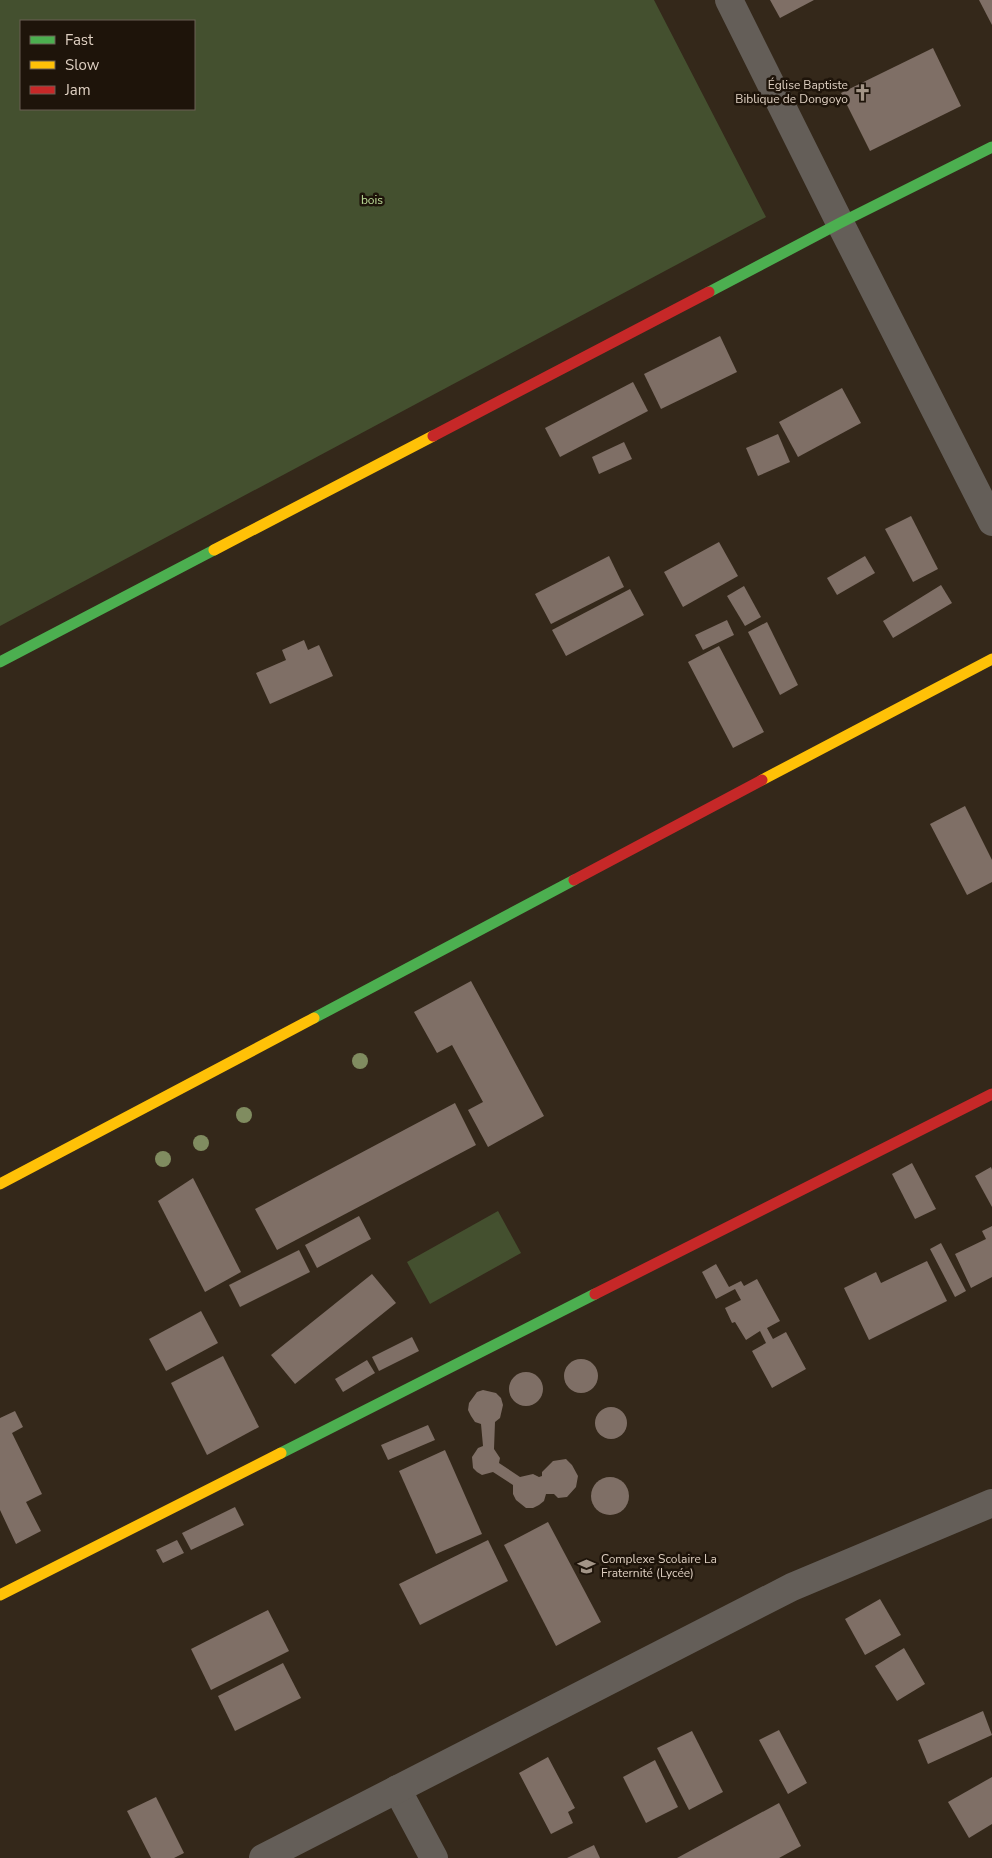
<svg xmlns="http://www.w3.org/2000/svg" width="992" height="1858" viewBox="0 0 992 1858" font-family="'Nunito Sans',sans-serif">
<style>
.green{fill:#44502f;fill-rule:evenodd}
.building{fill:#7f6f66}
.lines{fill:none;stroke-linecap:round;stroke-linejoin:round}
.street{stroke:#645e58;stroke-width:28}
.fast{stroke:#4caf50;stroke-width:11}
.slow{stroke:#ffc107;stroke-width:11}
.jam{stroke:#c62828;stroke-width:11}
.tree{fill:#808c60}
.labels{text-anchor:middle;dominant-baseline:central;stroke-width:5;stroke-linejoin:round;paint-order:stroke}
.poi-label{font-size:12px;fill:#dfd0c2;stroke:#1e140a;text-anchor:end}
.park-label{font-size:12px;fill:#bedd99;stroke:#1e140a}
</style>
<rect width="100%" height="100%" fill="#34281a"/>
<g class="green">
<path d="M 0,0 L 654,0 L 766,217 L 0,626 ZM 194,21 L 194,109 L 21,109 L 21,21 Z"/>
<polygon points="498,1211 521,1253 430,1304 407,1262"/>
</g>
<g class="building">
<polygon points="770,0 814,0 780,18"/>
<polygon points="979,0 992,0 992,25"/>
<polygon points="933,48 961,106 870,151 841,93"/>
<polygon points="720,336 737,372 661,409 644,374"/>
<polygon points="633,382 648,411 560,457 545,428"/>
<polygon points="842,388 861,423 798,457 779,422"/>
<polygon points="778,434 790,462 758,476 746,448"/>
<polygon points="624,442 632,459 599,474 592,457"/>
<polygon points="911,516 938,569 913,582 885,529"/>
<polygon points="719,542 738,576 683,607 664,572"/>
<polygon points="609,556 624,587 551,624 535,594"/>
<polygon points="865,556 875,573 837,595 827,578"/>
<polygon points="941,585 952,603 893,638 883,621"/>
<polygon points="744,586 761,617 745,626 727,596"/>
<polygon points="630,589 644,615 566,656 552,630"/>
<polygon points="727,620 734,635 703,650 695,635"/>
<polygon points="767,622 798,685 780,695 748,632"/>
<polygon points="304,640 308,650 319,645 333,676 270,704 256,673 286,660 282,650"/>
<polygon points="719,646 764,732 733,748 688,662"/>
<polygon points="965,806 992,860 992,882 967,895 930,824"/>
<polygon points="471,981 544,1116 488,1147 468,1110 483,1102 452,1045 437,1053 414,1012"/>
<polygon points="455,1103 476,1145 277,1250 255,1209"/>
<polygon points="912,1163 936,1209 915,1219 892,1174"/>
<polygon points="991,1167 992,1170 992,1207 975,1176"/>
<polygon points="193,1178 241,1272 205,1292 158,1201"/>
<polygon points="359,1216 371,1239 317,1268 305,1245"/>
<polygon points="992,1226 992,1277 971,1288 955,1254 986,1239 982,1231"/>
<polygon points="941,1243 966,1291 955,1297 930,1249"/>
<polygon points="299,1250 310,1272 240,1307 229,1285"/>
<polygon points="927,1261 947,1301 869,1340 844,1288 876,1272 881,1283"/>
<polygon points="716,1264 729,1287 741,1281 744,1286 757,1279 780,1321 767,1328 773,1339 786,1332 806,1369 772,1388 752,1351 766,1343 760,1331 746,1340 735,1322 732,1323 725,1308 741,1300 735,1289 716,1299 702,1272"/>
<polygon points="372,1274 396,1303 295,1384 271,1355"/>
<polygon points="201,1311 218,1343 166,1371 149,1339"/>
<polygon points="412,1337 419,1351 379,1371 372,1357"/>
<polygon points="223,1356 259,1427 207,1455 171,1383"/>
<circle cx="581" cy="1376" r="17"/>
<polygon points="367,1360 375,1373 343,1392 335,1379"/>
<circle cx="526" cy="1389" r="17"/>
<polygon points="483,1390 496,1393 501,1398 503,1405 500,1418 495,1422 494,1449 500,1458 499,1463 520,1477 533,1474 539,1477 542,1476 542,1472 553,1461 566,1459 572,1465 578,1476 576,1487 567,1497 558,1498 554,1494 546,1494 544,1501 539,1505 533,1508 526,1508 516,1500 513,1494 513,1485 493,1472 482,1475 477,1472 473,1468 472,1457 478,1448 483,1446 481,1424 475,1422 471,1416 468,1410 469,1403 477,1392"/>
<circle cx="611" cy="1423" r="16"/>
<polygon points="15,1411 23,1427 12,1433 42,1494 26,1502 41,1531 16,1544 0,1510 0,1418"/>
<polygon points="428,1425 435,1440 388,1460 381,1445"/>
<polygon points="445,1450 482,1534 436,1554 399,1471"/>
<circle cx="610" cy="1496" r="19"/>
<polygon points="235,1507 244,1525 191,1550 182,1533"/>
<polygon points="548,1522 601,1622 556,1646 504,1545"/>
<polygon points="177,1540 184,1553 163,1563 156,1550"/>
<polygon points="488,1540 508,1581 420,1625 399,1584"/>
<polygon points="880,1599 901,1635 865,1655 845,1619"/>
<polygon points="268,1610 289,1651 211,1690 191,1649"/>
<polygon points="904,1648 925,1684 897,1701 875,1666"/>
<polygon points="283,1663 301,1698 235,1731 218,1696"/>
<polygon points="983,1711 992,1735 928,1764 918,1740"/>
<polygon points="779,1730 807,1783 788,1794 759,1740"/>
<polygon points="692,1731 723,1792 689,1810 657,1748"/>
<polygon points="548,1757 575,1808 568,1812 573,1823 551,1834 519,1773"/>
<polygon points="655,1760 678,1807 646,1823 623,1777"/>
<polygon points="992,1777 992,1824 969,1838 948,1802"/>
<polygon points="156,1797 184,1853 174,1858 151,1858 127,1811"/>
<polygon points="779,1803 801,1846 779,1858 677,1858"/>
<polygon points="594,1845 600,1858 567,1858"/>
</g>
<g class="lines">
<g class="street">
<polyline points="729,0 840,223 992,522"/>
<polyline points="397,1789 434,1858"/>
<polyline points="263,1858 792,1587 992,1503"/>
</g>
<g class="fast">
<polyline points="709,292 840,223 992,147"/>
<polyline points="0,662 214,550"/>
<polyline points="314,1018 574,880"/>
<polyline points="281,1453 595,1294"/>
</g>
<g class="slow">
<polyline points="214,550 433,436"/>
<polyline points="762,780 992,659"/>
<polyline points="0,1184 314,1018"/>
<polyline points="0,1595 281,1453"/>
</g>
<g class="jam">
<polyline points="433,436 709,292"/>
<polyline points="574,880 762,780"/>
<polyline points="595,1294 992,1094"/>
</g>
</g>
<g class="tree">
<circle cx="360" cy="1061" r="8"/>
<circle cx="244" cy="1115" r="8"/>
<circle cx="201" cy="1143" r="8"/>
<circle cx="163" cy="1159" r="8"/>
</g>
<defs>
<symbol id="church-bare" viewBox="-9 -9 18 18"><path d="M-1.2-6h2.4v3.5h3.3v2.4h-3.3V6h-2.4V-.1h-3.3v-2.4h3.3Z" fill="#a39587" stroke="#1e140a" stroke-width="2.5" paint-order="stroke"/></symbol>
<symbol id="school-bare" viewBox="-9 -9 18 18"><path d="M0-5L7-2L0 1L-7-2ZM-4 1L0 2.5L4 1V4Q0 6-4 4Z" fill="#a39587" stroke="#1e140a" stroke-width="2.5" paint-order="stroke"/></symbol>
</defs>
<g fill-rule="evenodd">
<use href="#church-bare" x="850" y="80" width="25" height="25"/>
<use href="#school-bare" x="574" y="1554" width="25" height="25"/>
</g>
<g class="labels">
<g class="poi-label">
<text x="848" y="85">Église Baptiste<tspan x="848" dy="14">Biblique de Dongoyo</tspan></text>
<text x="601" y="1559" text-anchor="start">Complexe Scolaire La<tspan x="601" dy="14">Fraternité (Lycée)</tspan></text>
</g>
<g class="park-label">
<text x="372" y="200">bois</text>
</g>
</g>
<rect x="20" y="20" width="175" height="90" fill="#1e140a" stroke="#6b5f54"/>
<rect x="30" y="36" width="25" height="8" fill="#4caf50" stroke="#6b5f54"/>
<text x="65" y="45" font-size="15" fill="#dfd0c2">Fast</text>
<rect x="30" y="61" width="25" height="8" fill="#ffc107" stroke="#6b5f54"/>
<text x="65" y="70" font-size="15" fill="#dfd0c2">Slow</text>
<rect x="30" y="86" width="25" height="8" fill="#c62828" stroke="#6b5f54"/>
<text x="65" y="95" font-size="15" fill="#dfd0c2">Jam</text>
</svg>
